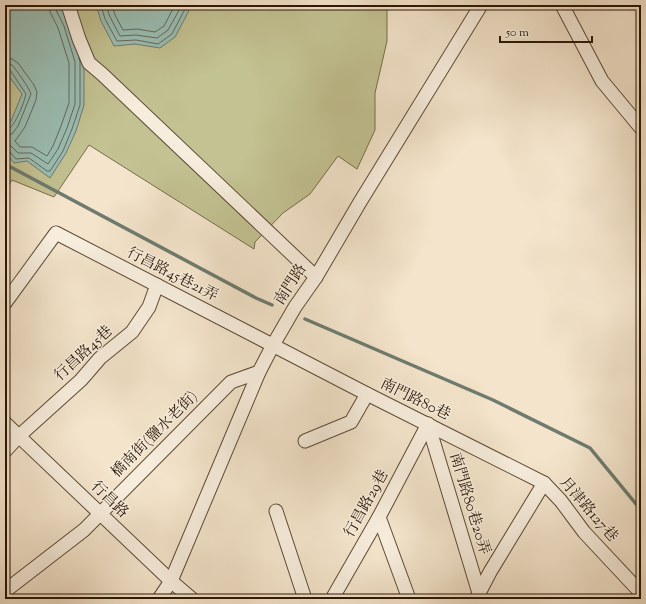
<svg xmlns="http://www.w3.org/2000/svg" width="646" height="604" viewBox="0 0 646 604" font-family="'Sorts Mill Goudy','Noto Serif TC',serif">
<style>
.green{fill:#c3c292;stroke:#766c4b}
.water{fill:#9bbfb5;stroke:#6e7b6e}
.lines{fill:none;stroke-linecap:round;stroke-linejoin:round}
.shore{stroke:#626a5c;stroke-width:1}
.stream{stroke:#6e7b6e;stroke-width:3.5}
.building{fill:#ddab99;stroke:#2a1604}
.minor-casing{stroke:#5c4a36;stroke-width:15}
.minor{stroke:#f7eddd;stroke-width:13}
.labels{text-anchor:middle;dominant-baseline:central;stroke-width:3;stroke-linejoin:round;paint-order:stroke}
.street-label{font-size:15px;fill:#2a1604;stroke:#f7eddd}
</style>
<rect width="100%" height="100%" fill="#f3e4cb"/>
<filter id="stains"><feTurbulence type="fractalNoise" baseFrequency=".005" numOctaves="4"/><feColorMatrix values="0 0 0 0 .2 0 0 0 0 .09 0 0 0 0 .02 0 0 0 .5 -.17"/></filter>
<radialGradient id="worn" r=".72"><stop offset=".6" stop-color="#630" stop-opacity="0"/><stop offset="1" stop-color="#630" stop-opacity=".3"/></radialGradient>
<polygon class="green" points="5,5 389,5 387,8 387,41 375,93 375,130 357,169 338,156 310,194 283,213 255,242 254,249 89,145 54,197 12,180 5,191 5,179 9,173 5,171"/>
<g class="water">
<polygon points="5,5 65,5 84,61 84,105 76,131 66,153 50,178 27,161 14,163 5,152 5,129 11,121 22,94 8,75 5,68"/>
<polygon points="96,5 192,5 175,37 160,48 135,44 114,46 101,21"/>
</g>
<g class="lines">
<g class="shore">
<polyline points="101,5 105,19 117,41 136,40 158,44 172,34 187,5"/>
<polyline points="106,5 110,17 120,36 136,35 157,38 168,30 182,5"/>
<polyline points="112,5 115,15 123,30 137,29 155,32 164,26 175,5"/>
<polyline points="5,58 12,59 18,63 34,85 37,92 36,100 25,127 15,141 20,147 32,147 47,156 53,146 61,126 69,103 69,63 58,28 50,12 50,5"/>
<path d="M 5,64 C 8,64 9,63 12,65 C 15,68 30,89 31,94 L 18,126 L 12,134 L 5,136"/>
<path d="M 5,69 L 10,70 L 26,94 C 24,103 14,130 5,131"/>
<polyline points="5,145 11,146 18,153 31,153 48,164 58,149 67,128 75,104 75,62 64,26 56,10 56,5"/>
<polyline points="5,150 9,151 16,159 29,158 47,171 50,171 63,151 72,129 80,105 80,62 79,58"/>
</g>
<g class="stream">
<polyline points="5,164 256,298 272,305"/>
<polyline points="305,319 493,400 590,448 641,510"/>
</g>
</g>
<polygon class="building" points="5,431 10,436 7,444 5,446"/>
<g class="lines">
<defs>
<g id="minor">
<polyline points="68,5 79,39 89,63 102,74 316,277"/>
<polyline points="562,5 602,81 641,128"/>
<polyline points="5,303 56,233 367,394 544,483 561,501 584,532 641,593"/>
<polyline points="5,423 171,581 192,599"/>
<polyline points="428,424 479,593"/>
<polyline points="305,441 351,422 367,394"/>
<polyline points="5,451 19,436 81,380 100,358 132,332 149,307 157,285"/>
<polyline points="276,511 305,599"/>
<polyline points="379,517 409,599"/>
<polyline points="5,591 84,530 231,382 259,372"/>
<polyline points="477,597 490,572 544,483"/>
<polyline points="159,599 171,581 259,372 273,345 295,307 316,277 360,202 481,5"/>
<polyline points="332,599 379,517 428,424"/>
</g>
</defs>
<use href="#minor" class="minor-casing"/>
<use href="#minor" class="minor"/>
</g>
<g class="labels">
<g class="street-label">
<text transform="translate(172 275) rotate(27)">行昌路45巷21弄</text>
<text transform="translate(291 285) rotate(-57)">南門路</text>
<text transform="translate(84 354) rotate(-43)">行昌路45巷</text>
<text transform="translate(415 400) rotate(26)">南門路80巷</text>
<text transform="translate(155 435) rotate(-45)">橋南街(鹽水老街)</text>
<text transform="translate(109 500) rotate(44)">行昌路</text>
<text transform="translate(367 504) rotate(-61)">行昌路29巷</text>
<text transform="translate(469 504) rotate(73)">南門路80巷20弄</text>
<text transform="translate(588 510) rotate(49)">月津路127巷</text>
</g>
</g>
<rect width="646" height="604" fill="none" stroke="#f3e4cb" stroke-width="20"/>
<rect x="6" y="6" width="634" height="592" fill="none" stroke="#2a1604" stroke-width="2"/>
<rect x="10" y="10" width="626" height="584" fill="none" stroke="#2a1604"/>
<path d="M500 36v6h92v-6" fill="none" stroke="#2a1604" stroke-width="2"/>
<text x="506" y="36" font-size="12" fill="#2a1604" stroke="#f7eddd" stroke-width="3" paint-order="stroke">50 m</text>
<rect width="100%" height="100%" filter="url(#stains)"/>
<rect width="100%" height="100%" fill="url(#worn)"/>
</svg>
